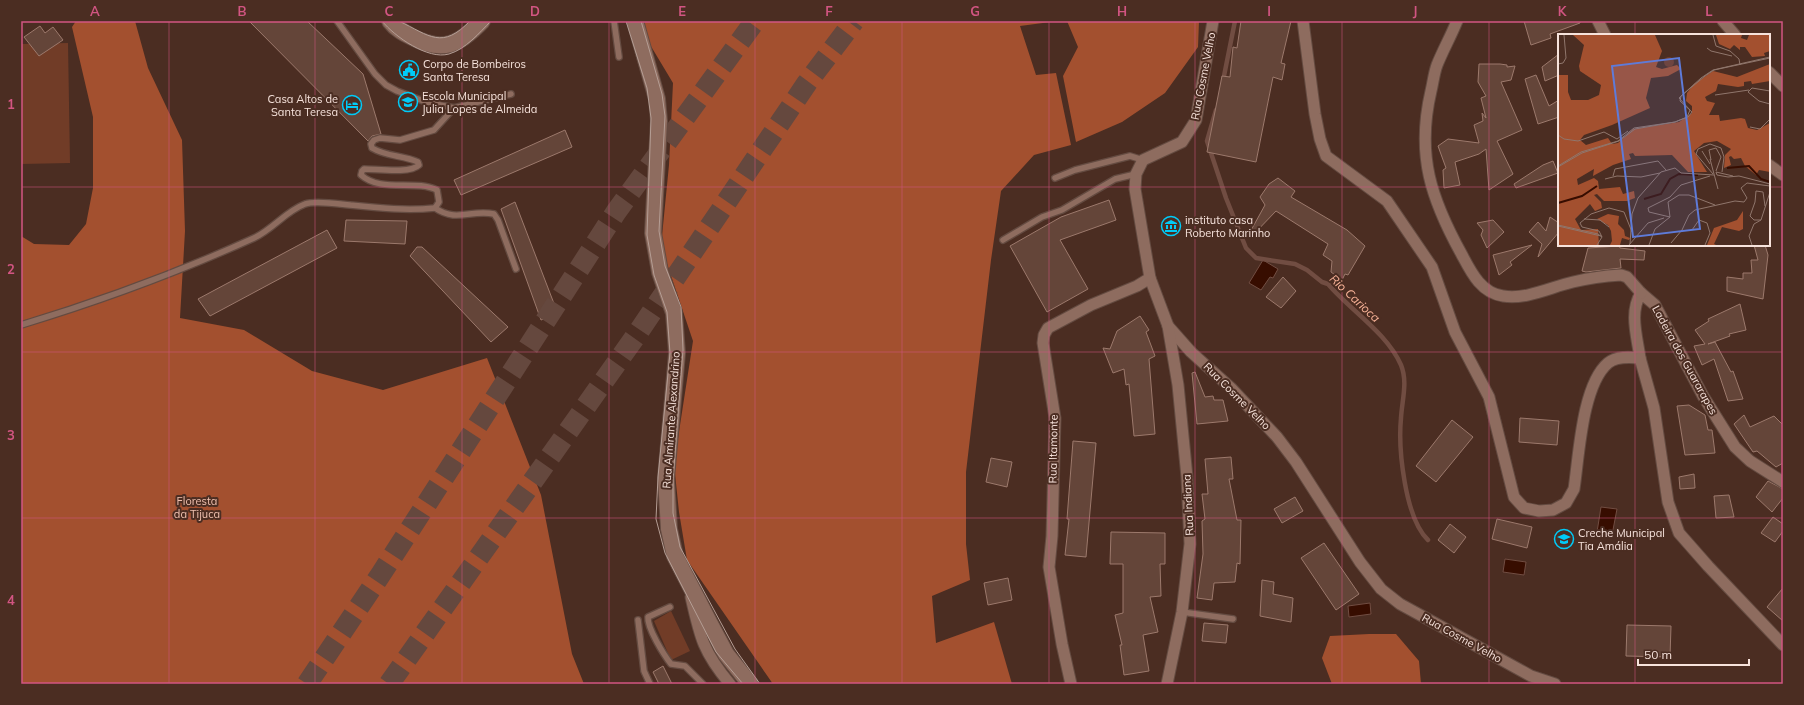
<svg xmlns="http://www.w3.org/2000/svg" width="1804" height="705" viewBox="0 0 1804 705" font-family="Mulish,sans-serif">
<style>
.green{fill:#713c27}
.forest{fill:#a3502f}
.water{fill:#370d00;stroke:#714d42}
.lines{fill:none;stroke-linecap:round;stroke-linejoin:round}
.stream{stroke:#714d42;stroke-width:4.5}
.building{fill:#644539;stroke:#9c796c}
.highway-tunnel{stroke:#65483e;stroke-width:21;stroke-dasharray:21 10;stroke-linecap:butt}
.lane-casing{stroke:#644b41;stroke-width:8}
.street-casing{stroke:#644b41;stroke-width:13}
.secondary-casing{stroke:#644b41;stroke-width:18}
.lane{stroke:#8e6c5f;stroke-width:5.5}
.street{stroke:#8e6c5f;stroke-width:11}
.secondary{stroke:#8e6c5f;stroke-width:16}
.tram{stroke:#b59e95;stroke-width:1}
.grid{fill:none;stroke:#d25582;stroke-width:1;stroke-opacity:0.55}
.labels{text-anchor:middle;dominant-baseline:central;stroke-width:4;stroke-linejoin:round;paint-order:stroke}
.poi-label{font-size:11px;fill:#f7e3dc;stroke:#4b2d22;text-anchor:start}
.street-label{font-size:11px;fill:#f7e3dc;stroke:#4b2d22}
.park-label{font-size:11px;fill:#f0c1af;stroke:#4b2d22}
.water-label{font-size:12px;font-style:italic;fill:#f9b398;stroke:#4b2d22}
.inset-river{fill:none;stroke:#370d00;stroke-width:2}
.inset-road{fill:none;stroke:#90766c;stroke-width:1}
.view{fill:#5e7bd9;fill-opacity:0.15;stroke:#5e7bd9;stroke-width:2}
.inset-edge{fill:none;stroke:#f7e3dc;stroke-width:2}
.neatline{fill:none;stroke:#d25582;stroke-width:1.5}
.grid-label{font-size:13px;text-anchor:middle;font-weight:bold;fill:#d25582}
</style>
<rect width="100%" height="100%" fill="#4b2d22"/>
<g class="green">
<polygon points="68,43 70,163 21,164 21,44"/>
<polygon points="671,611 690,651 671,660 654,621"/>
</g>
<g class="forest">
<polygon points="76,21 135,21 148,68 182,140 185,231 180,318 244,330 312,371 383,390 487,358 541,495 572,654 584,684 21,684 21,236 34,244 69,245 86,224 93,188 93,117 72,27"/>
<polygon points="644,21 1058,21 1020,26 1036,75 1056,73 1071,145 1034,155 1001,191 991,260 966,472 966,544 970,580 932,596 936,643 994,622 1012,684 773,684 687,560 679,512 674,464 693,341 661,246 669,165 673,83 649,43"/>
<polygon points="1067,21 1199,21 1198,47 1165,93 1122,122 1076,142 1063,76 1078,47"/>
<polygon points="1369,634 1396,634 1419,661 1421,684 1332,684 1322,658 1330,636"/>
</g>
<g class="water">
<polygon points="1263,260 1278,269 1273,278 1270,277 1261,290 1249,283"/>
<polygon points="1601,507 1617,509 1612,535 1597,532"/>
<polygon points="1505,559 1526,562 1524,575 1503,572"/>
<polygon points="1370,603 1371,614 1349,617 1348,606"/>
</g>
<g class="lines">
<g class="stream">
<polyline points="1223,81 1235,21"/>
<path d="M 1216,110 L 1207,141 L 1226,198 L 1246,248 L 1256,258 L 1295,264 L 1307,270 L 1322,282 L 1328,284 C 1350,310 1387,333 1401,365 C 1408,382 1402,400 1401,418 C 1398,449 1405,518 1428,540"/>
</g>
</g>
<g class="building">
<polygon points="249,21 307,21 363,74 381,134 372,136 368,141"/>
<polygon points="1241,21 1291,21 1281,63 1285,64 1282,80 1273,77 1256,162 1207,152 1222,76 1230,77 1233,47 1237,48"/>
<polygon points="1524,21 1580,21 1580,23 1550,34 1551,38 1531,45"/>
<polygon points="40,26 45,33 53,27 63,40 39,56 24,37"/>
<polygon points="1559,54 1559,75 1545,81 1542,67"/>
<polygon points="1479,64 1500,64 1507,65 1507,67 1515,66 1511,80 1501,82 1522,130 1497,141 1513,174 1489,190 1486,149 1479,154 1455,162 1460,185 1444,188 1443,170 1446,168 1438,146 1448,139 1479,143 1474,125 1483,121 1482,113 1486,118 1481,98 1486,96 1478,82"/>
<polygon points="1536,75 1549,106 1559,100 1559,117 1538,124 1525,79"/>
<polygon points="565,130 572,147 461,195 454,180"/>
<polygon points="1553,161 1558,173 1516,188 1514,184 1543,165"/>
<polygon points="1278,178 1295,191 1291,197 1347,230 1365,246 1348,275 1345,274 1342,280 1331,272 1332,261 1323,255 1328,244 1276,211 1252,236 1249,234 1265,205 1260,197 1269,184"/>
<polygon points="1109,200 1116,220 1060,240 1088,289 1047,312 1010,246 1061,217"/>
<polygon points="515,202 558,314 541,320 501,209"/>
<polygon points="1550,217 1559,223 1559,232 1538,257 1542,244 1529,232 1538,222 1546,231"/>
<polygon points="346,220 407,221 405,244 344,241"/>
<polygon points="1493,220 1504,232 1487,248 1481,235 1483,230 1477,223"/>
<polygon points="327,230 337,248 210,316 198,299"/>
<polygon points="1532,245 1510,262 1512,265 1499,275 1493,255"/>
<polygon points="1754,245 1765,245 1768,255 1763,299 1727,291 1727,277 1743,279 1743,273 1752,273 1751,260 1758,260"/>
<polygon points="1619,246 1620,248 1645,251 1644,260 1620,259 1621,268 1586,272 1582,271 1588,248"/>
<polygon points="417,247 422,247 508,327 491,342 410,256"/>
<polygon points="1283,277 1296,291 1281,308 1266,297"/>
<polygon points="1740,304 1746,330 1729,334 1730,336 1708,344 1715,342 1731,372 1733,371 1743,399 1728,401 1714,359 1702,365 1694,346 1705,344 1695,330 1709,321 1708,319"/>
<polygon points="1140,316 1149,330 1146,332 1155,356 1149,359 1155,434 1134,436 1129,384 1126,385 1124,369 1113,373 1103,348 1110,349 1117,331"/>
<polygon points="1195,372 1205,397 1213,396 1214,400 1223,400 1228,421 1197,424 1192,373"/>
<polygon points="1689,405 1705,415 1708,430 1712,430 1715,453 1685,455 1677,406"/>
<polygon points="1744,415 1750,427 1774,416 1783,425 1783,463 1776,467 1757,451 1753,452 1734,424"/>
<polygon points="1520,418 1559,421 1557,445 1519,442"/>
<polygon points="1452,420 1473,437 1436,482 1416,466"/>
<polygon points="1073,441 1096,443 1086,557 1065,555 1069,519 1067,519"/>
<polygon points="1231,457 1233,479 1229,479 1237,520 1241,520 1240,564 1237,563 1235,582 1214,583 1212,600 1197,598 1203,554 1202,521 1205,519 1202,494 1208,494 1205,459"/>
<polygon points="991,458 1012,462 1007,487 986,482"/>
<polygon points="1694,474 1695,488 1680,489 1679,477"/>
<polygon points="1768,481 1783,489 1783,498 1772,512 1756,497"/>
<polygon points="1729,495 1734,517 1716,518 1714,496"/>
<polygon points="1295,497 1303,511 1282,523 1274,509"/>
<polygon points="1773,517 1783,524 1783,531 1775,542 1761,533"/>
<polygon points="1497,519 1532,527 1527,548 1492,539"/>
<polygon points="1450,524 1466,537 1454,553 1438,540"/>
<polygon points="1111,532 1165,533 1165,564 1160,564 1161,596 1150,597 1158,632 1143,635 1149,671 1124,675 1120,645 1122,645 1115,615 1123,613 1123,564 1110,564"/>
<polygon points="1324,543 1359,594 1336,610 1301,558"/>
<polygon points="1008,578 1012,600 988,605 984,583"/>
<polygon points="1262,580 1274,582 1273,594 1293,598 1291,622 1260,616"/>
<polygon points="1783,588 1783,621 1767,607"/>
<polygon points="1204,623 1228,625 1226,643 1202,641"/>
<polygon points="1627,625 1671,626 1670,657 1626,656"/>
<polygon points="663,666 672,684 659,684 653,672"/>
</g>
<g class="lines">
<g class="highway-tunnel">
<polyline points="307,684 381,574 616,212 755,21"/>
<polyline points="389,684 635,337 807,83 854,21"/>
</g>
<defs>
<g id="lane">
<polyline points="337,21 375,74 386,85 397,91 426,102 454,108 511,94"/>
<polyline points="614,21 619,57"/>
<polyline points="1055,178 1075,170 1130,156 1143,160"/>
<path d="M 435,208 C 457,223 471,209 494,214 L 498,220 L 516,269"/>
<polyline points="1003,240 1042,217 1062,210 1115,179 1136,174"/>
<path d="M 21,325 C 100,301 179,272 254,238 C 273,229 286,211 305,204 C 315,200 339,204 350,205 C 379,208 406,211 435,208 L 439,202 L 437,190 C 415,179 381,193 361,175 L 362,171 L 364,169 C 377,169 410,174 419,165 L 418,162 C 403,155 387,157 372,148 L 371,144 L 374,140 L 380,138 L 400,140 L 434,130 L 454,108"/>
<path d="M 670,607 L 648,617 C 647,628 664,655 671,664 L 685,666 L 703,684"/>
<polyline points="1182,612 1233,619"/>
<polyline points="638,620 644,671 650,684"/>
</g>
<g id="street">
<polyline points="1213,21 1196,120 1182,142 1143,160 1136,174 1135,189 1150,278 1168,326 1191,352 1231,388 1277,437 1296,462 1360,562 1381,589 1400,604 1422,616 1531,676 1555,684"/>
<path d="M 1303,21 L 1315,114 L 1320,139 L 1326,156 L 1387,201 L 1432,267 L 1455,332 L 1489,397 L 1514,497 L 1524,508 L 1539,511 L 1553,510 L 1566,503 L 1574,489 C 1579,456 1582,385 1608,363 C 1616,356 1630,357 1640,358 C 1637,336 1629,312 1641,293 L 1655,305 L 1703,396 L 1735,447 L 1750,461 L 1783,482"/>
<path d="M 1457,21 C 1451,36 1443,50 1437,65 C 1434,73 1433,83 1431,91 C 1416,155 1431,199 1462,255 C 1471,272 1481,293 1503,296 C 1526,300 1551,287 1573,282 C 1589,278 1605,276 1621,275 L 1627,277 L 1641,293"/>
<polyline points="1598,21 1605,35"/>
<polyline points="1723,21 1735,35"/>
<polyline points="1769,72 1783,86"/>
<polyline points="1769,165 1783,175"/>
<polyline points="1640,358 1654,408 1668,502 1679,533 1708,566 1783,645"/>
<path d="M 691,597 C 700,637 703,652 730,684"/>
<polyline points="1071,684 1062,644 1049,567 1052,536 1055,418 1043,343 1044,335 1048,328 1091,305 1137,286 1150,278"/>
<polyline points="1167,684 1182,612 1190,544 1187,477 1178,385 1168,326"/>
</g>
<g id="secondary">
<path d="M 390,21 C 396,29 404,33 412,37 C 443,53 459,45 482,21"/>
<polyline points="635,21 657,99 659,121 653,233 660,272 674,313 677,353 666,478 669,529 675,556 710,624 726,654 750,684"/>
</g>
</defs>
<use href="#lane" class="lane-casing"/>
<use href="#street" class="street-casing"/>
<use href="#secondary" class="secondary-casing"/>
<use href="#lane" class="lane"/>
<use href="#street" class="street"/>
<use href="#secondary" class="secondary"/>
<g class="tram">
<path d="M 382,21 C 395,37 428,60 449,54 C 466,49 479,33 491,21"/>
<path d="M 399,21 C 430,36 442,50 470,21"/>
<polyline points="626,21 647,88 651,118 647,235 654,275 667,312 670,353 658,477 656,519 665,553 716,652 743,684"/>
<polyline points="641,21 662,94 665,116 659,231 665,266 681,307 683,350 673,479 673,513 680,547 735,649 760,684"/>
</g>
</g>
<path class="grid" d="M 169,21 L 169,684M 315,21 L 315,684M 462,21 L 462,684M 609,21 L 609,684M 755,21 L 755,684M 902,21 L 902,684M 1049,21 L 1049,684M 1195,21 L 1195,684M 1342,21 L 1342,684M 1489,21 L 1489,684M 1635,21 L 1635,35M 21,187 L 1559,187M 1769,187 L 1783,187M 1635,245 L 1635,684M 21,352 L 1783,352M 21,518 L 1783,518"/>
<defs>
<symbol id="civic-ring" viewBox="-11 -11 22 22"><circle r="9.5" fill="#4b2d22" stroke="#00cbf8" stroke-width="1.5"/><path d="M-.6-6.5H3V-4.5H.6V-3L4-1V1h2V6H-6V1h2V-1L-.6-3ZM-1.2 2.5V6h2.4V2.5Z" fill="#00cbf8"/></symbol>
<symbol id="school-ring" viewBox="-11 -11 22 22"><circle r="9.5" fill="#4b2d22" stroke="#00cbf8" stroke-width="1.5"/><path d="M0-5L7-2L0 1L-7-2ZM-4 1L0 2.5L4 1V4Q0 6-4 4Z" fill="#00cbf8"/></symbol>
<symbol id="hotel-ring" viewBox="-11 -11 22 22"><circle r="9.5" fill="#4b2d22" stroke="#00cbf8" stroke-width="1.5"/><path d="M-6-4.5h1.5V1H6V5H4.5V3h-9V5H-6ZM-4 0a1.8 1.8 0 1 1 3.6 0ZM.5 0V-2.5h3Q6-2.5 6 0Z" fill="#00cbf8"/></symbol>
<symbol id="museum-ring" viewBox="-11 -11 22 22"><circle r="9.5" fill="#4b2d22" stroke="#00cbf8" stroke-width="1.5"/><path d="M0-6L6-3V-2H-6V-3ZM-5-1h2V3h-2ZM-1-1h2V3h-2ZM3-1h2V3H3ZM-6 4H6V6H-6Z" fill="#00cbf8"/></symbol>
</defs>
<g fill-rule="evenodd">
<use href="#civic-ring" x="398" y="59" width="22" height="22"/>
<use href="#school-ring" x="397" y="91" width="22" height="22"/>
<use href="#hotel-ring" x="341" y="94" width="22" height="22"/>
<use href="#museum-ring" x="1160" y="215" width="22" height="22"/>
<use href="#school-ring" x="1553" y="528" width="22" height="22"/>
</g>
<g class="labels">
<g class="poi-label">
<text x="423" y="64">Corpo de Bombeiros<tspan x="423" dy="13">Santa Teresa</tspan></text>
<text x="422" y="96">Escola Municipal<tspan x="422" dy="13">Julia Lopes de Almeida</tspan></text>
<text x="338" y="99" text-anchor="end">Casa Altos de<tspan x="338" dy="13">Santa Teresa</tspan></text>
<text x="1185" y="220">instituto casa<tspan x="1185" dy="13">Roberto Marinho</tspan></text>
<text x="1578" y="533">Creche Municipal<tspan x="1578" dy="13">Tia Amália</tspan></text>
</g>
<g class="street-label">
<text transform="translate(1203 76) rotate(-79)">Rua Cosme Velho</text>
<text transform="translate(1685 360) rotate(61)">Ladeira dos Guararapes</text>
<text transform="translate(1237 396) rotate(45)">Rua Cosme Velho</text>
<text transform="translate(671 420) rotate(-86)">Rua Almirante Alexandrino</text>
<text transform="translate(1053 449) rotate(-89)">Rua Itamonte</text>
<text transform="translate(1188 505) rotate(-93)">Rua Indiana</text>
<text transform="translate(1462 638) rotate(29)">Rua Cosme Velho</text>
</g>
<g class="park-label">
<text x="197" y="501">Floresta<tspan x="197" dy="13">da Tijuca</tspan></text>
</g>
<g class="water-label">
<text transform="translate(1355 298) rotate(43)">Rio Carioca</text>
</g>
</g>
<g transform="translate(1558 34)">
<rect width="212" height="212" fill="#4b2d22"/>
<path d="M106 28a5 5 0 1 1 10 0a5 5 0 1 1-10 0Z" fill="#713c27"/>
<path d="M 15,1 L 97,1 L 104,17 L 98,33 L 104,35 L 119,31 L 123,35 L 110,42 L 93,44 L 88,64 L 92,74 L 54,91 L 26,101 L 22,106 L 28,111 L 50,104 L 54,110 L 60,109 L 75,95 L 121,88 L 134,79 L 134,72 L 128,67 L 129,59 L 136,50 L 155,37 L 179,43 L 212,30 L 212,47 L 194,50 L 193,47 L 186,48 L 186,52 L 180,53 L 160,50 L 158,57 L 147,63 L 149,67 L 157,69 L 151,81 L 161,81 L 162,87 L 183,84 L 187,85 L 190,94 L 199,96 L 212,89 L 212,138 L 201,136 L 198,141 L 187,132 L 183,124 L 176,125 L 173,122 L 171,123 L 173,131 L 166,134 L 167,121 L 173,115 L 159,107 L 146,109 L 136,117 L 149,138 L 130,138 L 114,121 L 77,122 L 75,119 L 71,120 L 73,125 L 55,131 L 35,142 L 36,135 L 19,145 L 20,151 L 36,144 L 40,147 L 41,155 L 62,153 L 65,160 L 76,157 L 77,164 L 69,167 L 46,167 L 39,160 L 36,161 L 43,168 L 44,174 L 37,177 L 32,170 L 17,185 L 23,196 L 40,195 L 41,211 L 0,211 L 0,41 L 10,41 L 10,58 L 13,66 L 30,66 L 41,61 L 43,51 L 22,37 L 21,32 L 26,11 ZM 158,1 L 184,1 L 183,4 L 189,6 L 191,1 L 212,1 L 212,17 L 206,19 L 207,22 L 194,23 L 187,13 L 182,13 L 182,16 L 176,11 L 172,15 L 161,10 ZM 185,177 L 185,195 L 181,197 L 164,193 L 156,210 L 158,211 L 139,211 L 149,211 L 156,194 L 179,186 ZM 50,180 L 61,182 L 60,190 L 66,196 L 67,202 L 72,204 L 71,206 L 64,204 L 62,211 L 52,211 L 54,207 L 53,197 L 50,191 L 39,185 Z" fill="#a3502f"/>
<path class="inset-river" d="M 169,134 L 191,132 L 203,145 L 212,148M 86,165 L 103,160 L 112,145 L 121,140 L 140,141M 0,169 L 24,162 L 39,152"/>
<path class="inset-road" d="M 155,1 L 158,12 L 172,17 L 181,25 L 182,31M 149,14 L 153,17 L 174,22M 0,30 L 5,29 L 8,24 L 6,1M 212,57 L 194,54 L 190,58 L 201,67 L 212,70M 157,61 L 191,56M 192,93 L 202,95 L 212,85M 0,101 L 6,105 L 20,107 L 46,98 L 59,105 L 70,97M 144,117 L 152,130M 152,125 L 160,155M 153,126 L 151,116 L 158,114 L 163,123 L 158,137M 0,132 L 23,118 L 60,107 L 76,94 L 117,88 L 129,83 L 132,76 L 121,64 L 143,44 L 155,36 L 212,23M 0,133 L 24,119 L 61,107 L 77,95 L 117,88 L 130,83 L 134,78 L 122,67 L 123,62 L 147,42 L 156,36 L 212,24M 155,140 L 138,120 L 140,115 L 152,110 L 163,114 L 166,123 L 164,138M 55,142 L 57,135 L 100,127 L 108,136M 175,142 L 158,138 L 159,141 L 170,143 L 181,142 L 212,150M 47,145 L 59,142 L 83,143 L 102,139M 112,183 L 110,168 L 121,161 L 131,161 L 157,171M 26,185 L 42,186 L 51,193M 203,186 L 196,186 L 192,182 L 197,168 L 198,157 L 205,158 L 207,172M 0,191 L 40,200 L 44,203 L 39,211M 0,192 L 43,202M 134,196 L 141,186 L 149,189 L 152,199 L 147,211M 44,203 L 41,197 L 24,193 L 22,189 L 33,180 L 51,174 L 66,178 L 74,198M 113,209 L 124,196 L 131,181 L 137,176 L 177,167 L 186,168 L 189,164 L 183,154 L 189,149 L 212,152M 72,210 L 74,180 L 80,164 L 103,138 L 117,134 L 123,139 L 156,141M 71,211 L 90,189 L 106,184M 91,211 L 97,195 L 112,183 L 91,178 L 90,174 L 112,163 L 123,151 L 152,142M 194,211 L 191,202 L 196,190 L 203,186 L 212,158"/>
<path class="view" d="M 121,24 L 142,195 L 75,203 L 54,32 Z"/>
<rect width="212" height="212" class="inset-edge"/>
</g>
<rect width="1804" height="705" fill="none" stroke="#4b2d22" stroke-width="44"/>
<path d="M1638 659v6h111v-6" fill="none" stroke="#f7e3dc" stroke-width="2"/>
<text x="1644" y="659" font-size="12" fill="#f7e3dc" stroke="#4b2d22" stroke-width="3" paint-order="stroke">50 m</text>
<rect x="22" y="22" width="1760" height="661" class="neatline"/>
<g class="grid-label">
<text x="95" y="16">A</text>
<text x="242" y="16">B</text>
<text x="389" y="16">C</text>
<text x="535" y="16">D</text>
<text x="682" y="16">E</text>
<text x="829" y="16">F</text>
<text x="975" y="16">G</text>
<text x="1122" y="16">H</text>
<text x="1269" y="16">I</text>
<text x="1415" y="16">J</text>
<text x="1562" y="16">K</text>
<text x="1709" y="16">L</text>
<text x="11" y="109">1</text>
<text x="11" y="274">2</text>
<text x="11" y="440">3</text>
<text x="11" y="605">4</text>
</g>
</svg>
